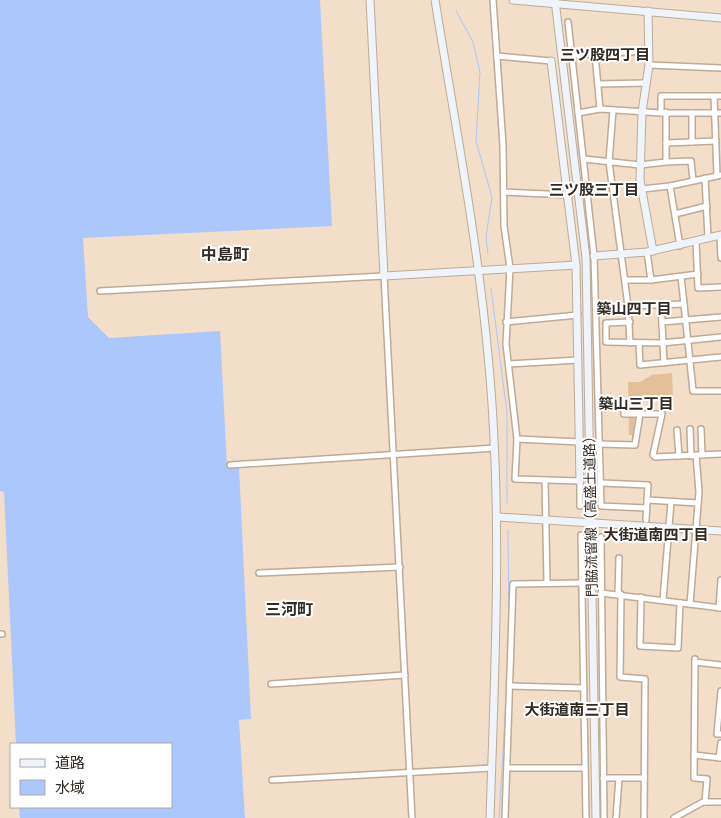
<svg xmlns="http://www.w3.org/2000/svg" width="721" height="818" viewBox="0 0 721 818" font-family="'Varela Round','Noto Sans JP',sans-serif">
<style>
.green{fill:#e3c09a}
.water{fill:#abc7fb}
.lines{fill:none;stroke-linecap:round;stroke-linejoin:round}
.stream{stroke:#abc7fb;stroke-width:1}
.street-casing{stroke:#beab96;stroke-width:8}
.secondary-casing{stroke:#beab96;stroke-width:9}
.street{stroke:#fff;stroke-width:5}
.secondary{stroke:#eff3fa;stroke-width:7}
.labels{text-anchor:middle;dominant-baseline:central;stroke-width:4;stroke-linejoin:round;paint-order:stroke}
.street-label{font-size:14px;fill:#322b23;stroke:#fff}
.neighbourhood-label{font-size:15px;font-weight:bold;fill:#322b23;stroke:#fff}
.quarter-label{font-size:16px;font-weight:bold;fill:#322b23;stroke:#fff}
</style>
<rect width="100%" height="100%" fill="#f3dec9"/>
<polygon class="green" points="672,373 673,396 640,398 634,401 634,412 638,412 634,439 632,439 632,435 629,435 628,382 640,382 652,375"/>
<polygon class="water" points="0,0 320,0 332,226 83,238 88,317 109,338 220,331 227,467 239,467 251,719 239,720 245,818 20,818 19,807 171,807 171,744 16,744 4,492 0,491"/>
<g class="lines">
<g class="stream">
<polyline points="456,11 473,42 480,72 476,141 492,197 486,237 488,254"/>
<polyline points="491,288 507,413 507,503"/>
<polyline points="508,530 509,630"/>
<polyline points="499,818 508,669"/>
</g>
<defs>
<g id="street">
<polyline points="493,0 503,145 504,226 510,268 506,344 517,439 515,479 580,481 580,506"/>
<polyline points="568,22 594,256 601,506 646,508"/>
<polyline points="595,54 600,109"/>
<polyline points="571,55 648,51"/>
<polyline points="497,56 551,61"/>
<polyline points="649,65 721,68"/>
<polyline points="598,84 647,83"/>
<polyline points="714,96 717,176 721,175"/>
<polyline points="613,110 609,162 628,306 630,343"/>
<polyline points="578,113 600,109 661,113 721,113"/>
<polyline points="661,113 661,96 721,96"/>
<polyline points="692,113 692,142"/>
<polyline points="666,143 666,112"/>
<polyline points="584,159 640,165 666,162 666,143 716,141"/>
<polyline points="666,162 691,161 693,180"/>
<polyline points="705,178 708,238"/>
<polyline points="670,186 680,246"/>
<polyline points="642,189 670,186 717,176"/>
<polyline points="504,192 569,195"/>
<polyline points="675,214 707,206"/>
<polyline points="720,236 721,258"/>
<polyline points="696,242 698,288 721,287"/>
<polyline points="647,252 651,280"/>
<polyline points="625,280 651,280 698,274"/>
<polyline points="100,291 384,276 412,818"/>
<polyline points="684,304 693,391 721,391"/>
<polyline points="661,305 664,363"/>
<polyline points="628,306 684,304 681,277"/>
<polyline points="506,322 578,315"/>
<polyline points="630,322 606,323 606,342 662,343 721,337"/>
<polyline points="662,322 721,317"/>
<polyline points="639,343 640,365 721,357"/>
<polyline points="509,364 578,360"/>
<polyline points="599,403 624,403 624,414 662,414 653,455 655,457 721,454"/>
<polyline points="690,429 691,456"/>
<polyline points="701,429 702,455"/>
<polyline points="677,430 679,456"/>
<polyline points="517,439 580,442"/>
<polyline points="599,444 635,445 640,414"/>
<polyline points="230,465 495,448"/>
<polyline points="545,480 547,583"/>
<polyline points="601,483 648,485 646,520"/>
<polyline points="647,500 698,503"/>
<polyline points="581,535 586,818"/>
<polyline points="601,537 604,818"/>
<polyline points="259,573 400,567"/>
<polyline points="601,593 721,608"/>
<polyline points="618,594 619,558"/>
<polyline points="621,594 620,677 645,679 644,818"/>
<polyline points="641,597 640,646 678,648 680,603"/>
<polyline points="663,600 671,502"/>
<polyline points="690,604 699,492 696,455"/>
<polyline points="719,608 721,580"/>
<polyline points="0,634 2,634"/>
<polyline points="695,659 694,778 707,779 705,802"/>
<polyline points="695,662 721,665"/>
<polyline points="271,684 405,675"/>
<polyline points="510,686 584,688"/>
<polyline points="721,691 717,734 721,734"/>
<polyline points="694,755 721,758"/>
<polyline points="719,758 721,743"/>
<polyline points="507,768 585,768"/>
<polyline points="603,778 644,778"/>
<polyline points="272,780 492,768"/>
<polyline points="505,818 513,584 582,583"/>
<polyline points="616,818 619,778"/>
<polyline points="674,818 703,802 721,802"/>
</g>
<g id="secondary">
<polyline points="370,0 384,276 576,265"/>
<path d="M 435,0 C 454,118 477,236 488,355 C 503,509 495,664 490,818"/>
<polyline points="513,0 721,18"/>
<polyline points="555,0 586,258 596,818"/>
<polyline points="648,11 649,65 642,112 640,180 653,251"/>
<polyline points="551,61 576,265 580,481"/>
<polyline points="594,256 647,252 721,235"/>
<polyline points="498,517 721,531"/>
</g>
</defs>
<use href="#street" class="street-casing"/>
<use href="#secondary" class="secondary-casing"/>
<use href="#street" class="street"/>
<use href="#secondary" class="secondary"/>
</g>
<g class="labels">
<g class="street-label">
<text transform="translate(591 513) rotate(-91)">門脇流留線（高盛土道路）</text>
</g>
<g class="neighbourhood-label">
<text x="605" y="55">三ツ股四丁目</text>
<text x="594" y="190">三ツ股三丁目</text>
<text x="634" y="309">築山四丁目</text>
<text x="636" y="404">築山三丁目</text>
<text x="656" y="535">大街道南四丁目</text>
<text x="577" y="710">大街道南三丁目</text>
</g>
<g class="quarter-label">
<text x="225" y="255">中島町</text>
<text x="289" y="610">三河町</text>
</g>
</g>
<rect x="10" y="743" width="162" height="65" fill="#ffffff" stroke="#adaaa7"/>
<rect x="20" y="759" width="25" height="8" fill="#eff3fa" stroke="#adaaa7"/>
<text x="55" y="768" font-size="15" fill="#322b23">道路</text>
<rect x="20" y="780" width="25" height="15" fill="#abc7fb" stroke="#adaaa7"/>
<text x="55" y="793" font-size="15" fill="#322b23">水域</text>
</svg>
